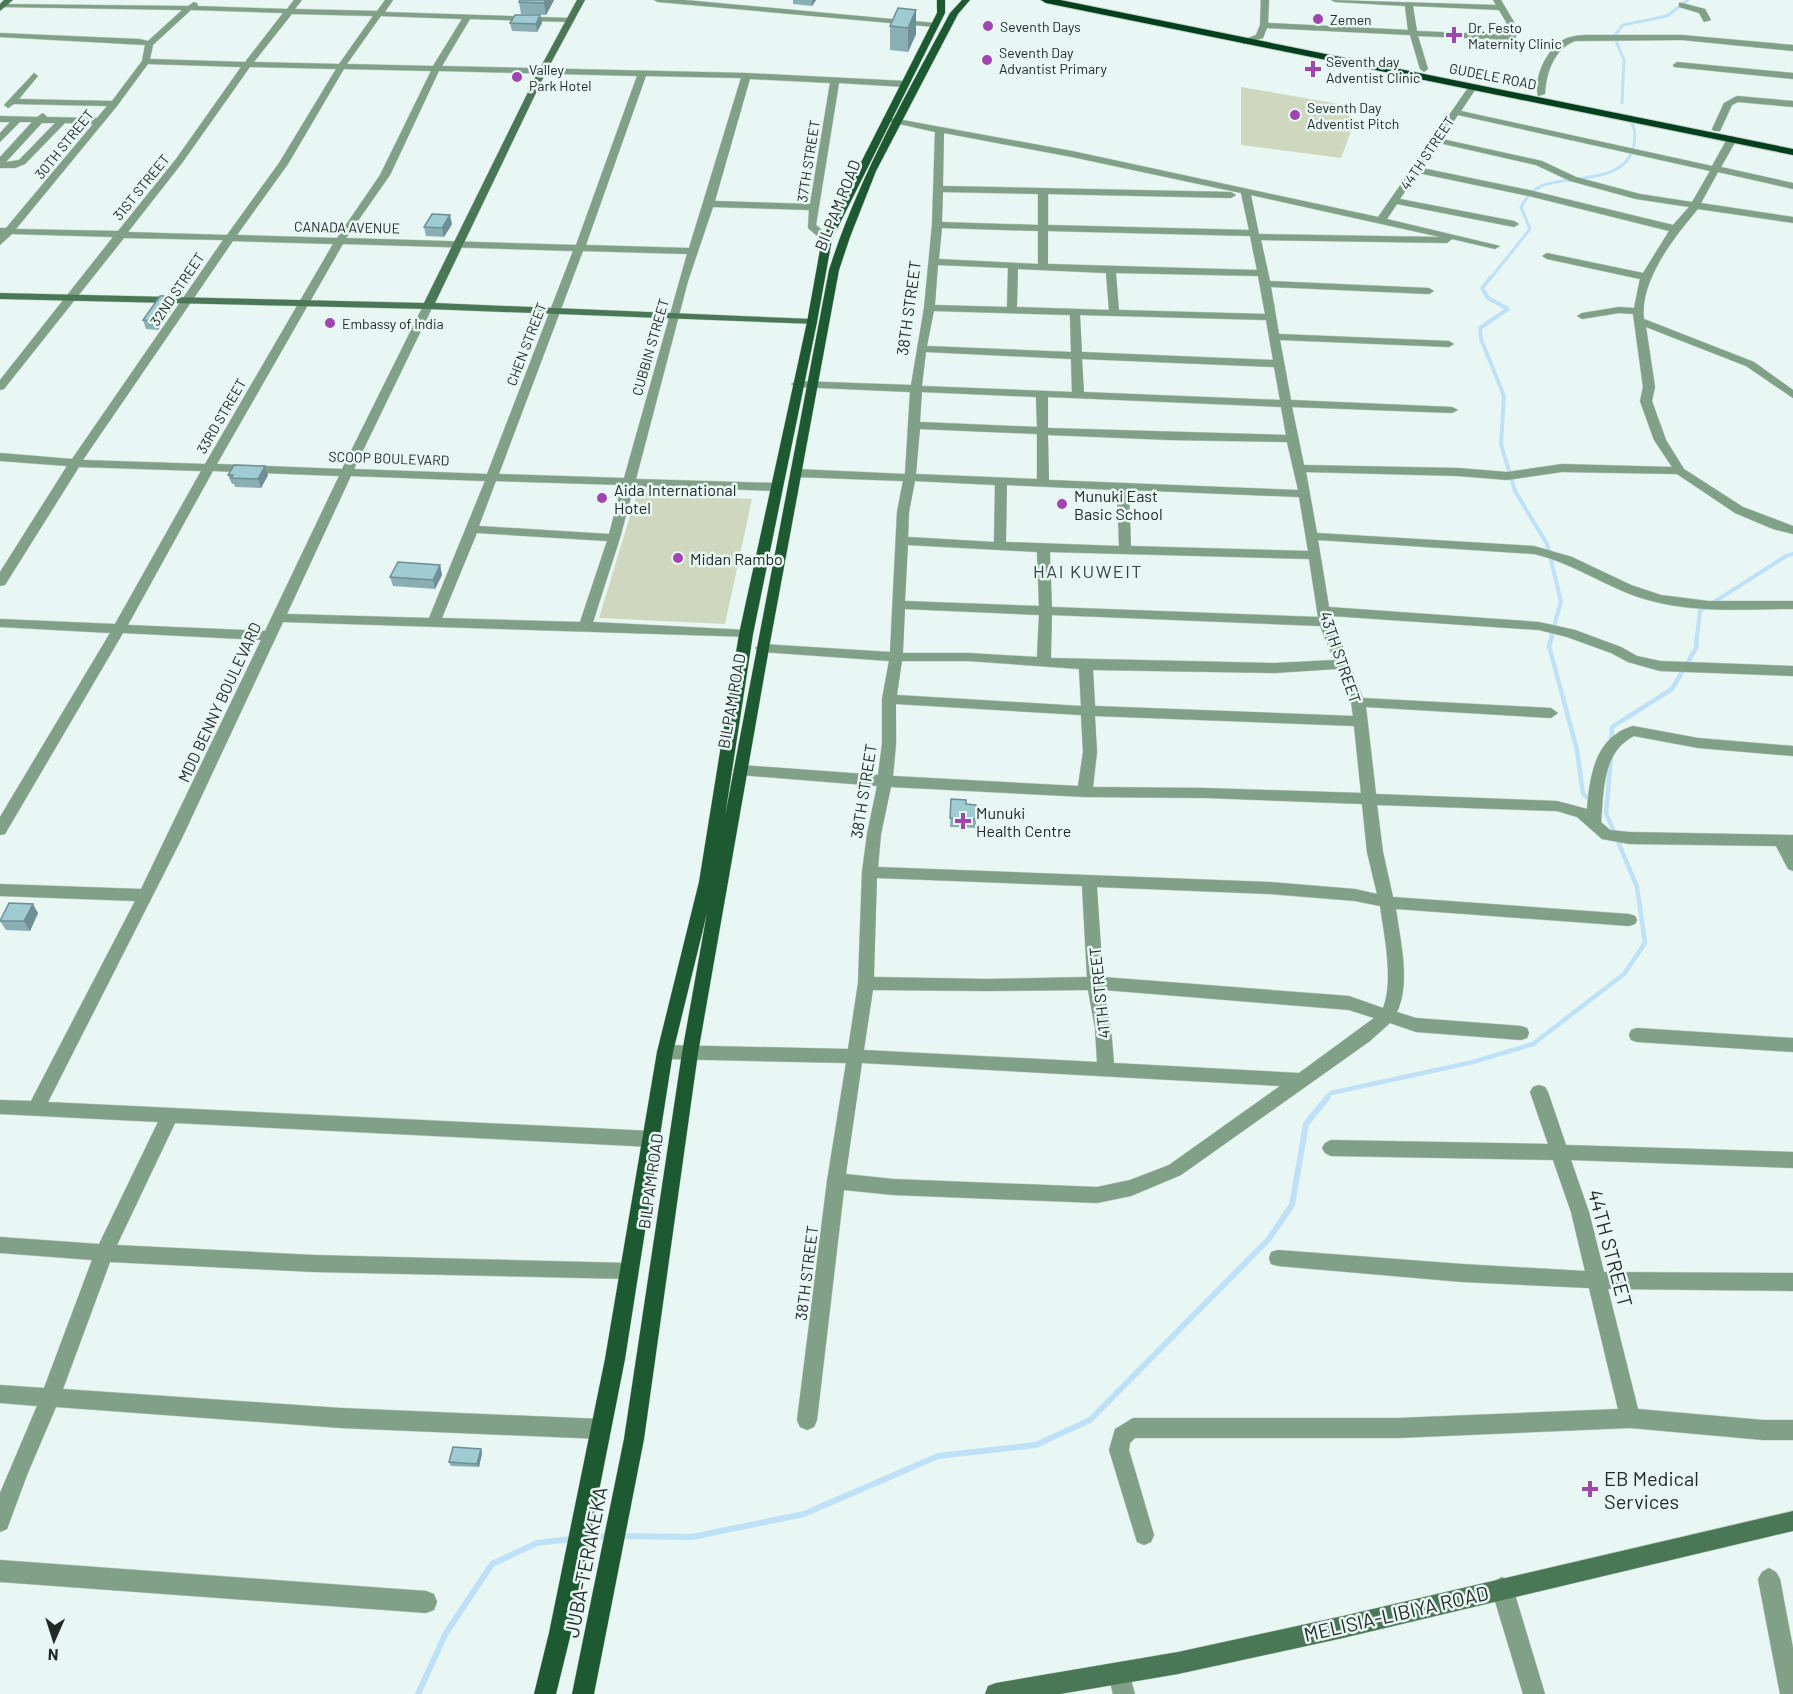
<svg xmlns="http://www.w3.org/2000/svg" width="1793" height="1694" viewBox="0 0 1793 1694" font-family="Barlow,sans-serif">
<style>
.green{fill:#cfd8bf}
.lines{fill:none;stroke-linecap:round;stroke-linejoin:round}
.stream-far3{stroke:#bee1f7;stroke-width:3}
.stream-far2{stroke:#bee1f7;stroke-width:4}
.stream-far1{stroke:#bee1f7;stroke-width:4.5}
.stream{stroke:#bee1f7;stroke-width:6}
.street-casing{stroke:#c5d2ce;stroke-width:1}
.secondary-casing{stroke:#c5d2ce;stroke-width:1}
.primary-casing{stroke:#c5d2ce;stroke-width:1}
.highway-casing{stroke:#c5d2ce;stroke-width:2}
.street{fill:#81a088;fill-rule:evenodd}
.secondary{fill:#4a7755;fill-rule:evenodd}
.primary{fill:#1d5a32;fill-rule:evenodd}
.highway{fill:#003f1b;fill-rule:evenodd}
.wall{fill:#89afb5}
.shaded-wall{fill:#6f8f94}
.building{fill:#9fccd3;stroke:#6f8f94;stroke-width:1.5}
.poi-dot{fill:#a145b0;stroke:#e8f7f3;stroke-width:2}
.labels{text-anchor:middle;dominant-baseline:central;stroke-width:5;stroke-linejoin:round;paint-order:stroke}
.far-poi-label{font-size:14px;fill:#232927;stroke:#e8f7f3;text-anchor:start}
.far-street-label{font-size:14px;fill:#232927;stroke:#e8f7f3}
.street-label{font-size:16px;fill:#232927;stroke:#e8f7f3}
.poi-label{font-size:16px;fill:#232927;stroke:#e8f7f3;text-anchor:start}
.neighbourhood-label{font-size:18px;letter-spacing:1.5px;fill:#384441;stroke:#e8f7f3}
.near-street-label{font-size:20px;fill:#232927;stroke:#e8f7f3}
.near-poi-label{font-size:20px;fill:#232927;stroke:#e8f7f3;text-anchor:start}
</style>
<rect width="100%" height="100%" fill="#e8f7f3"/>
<g class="green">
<polygon points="1241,87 1345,105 1353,126 1341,158 1241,145"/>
<polygon points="637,493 752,499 725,624 599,618"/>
</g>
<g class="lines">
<g class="stream-far3">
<polyline points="1622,103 1624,60 1614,36 1623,25 1667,16 1688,0"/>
<path d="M 1490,279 L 1530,229 L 1521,207 C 1527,196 1533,189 1544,185 C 1571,175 1627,184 1634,145 C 1635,136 1636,129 1631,122"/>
</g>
<g class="stream-far2">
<polyline points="1491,277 1482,288 1488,298 1508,309 1480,328 1481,339 1504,396 1501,444 1515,491 1547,544 1561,601 1551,637"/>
<polyline points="1697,637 1700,611 1786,556 1793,554"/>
</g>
<g class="stream-far1">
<polyline points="1552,636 1549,646 1577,750 1583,794 1592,801"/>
<polyline points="1611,744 1612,727 1672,689 1696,648 1697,636"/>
<polyline points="1326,1099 1331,1093 1473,1062 1533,1044 1624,974 1645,943 1637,887 1606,813 1611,758"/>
</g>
<g class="stream">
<polyline points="619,1536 692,1537 804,1514 938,1456 1036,1445 1090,1420 1268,1240 1292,1205 1306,1124 1327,1098"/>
<polyline points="586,1538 610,1536"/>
<polyline points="418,1694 446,1633 492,1564 537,1543 571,1539"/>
</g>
<defs>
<g id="street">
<path d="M 294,0 L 302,0 L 295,9 L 377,11 L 385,0 L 393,0 L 385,12 L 570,18 L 574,20 L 570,22 L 470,19 L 442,66 L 746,73 L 905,81 L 909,84 L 905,87 L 839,83 L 816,225 L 831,237 L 831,241 L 823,241 L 808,228 L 809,210 L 713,207 L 688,281 L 636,479 L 777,483 L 783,487 L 777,491 L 634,486 L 620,538 L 593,622 L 746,630 L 753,634 L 751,637 L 283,622 L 182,838 L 48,1102 L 652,1131 L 658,1134 L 661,1139 L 658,1144 L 652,1147 L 175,1123 L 117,1245 L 314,1255 L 628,1263 L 635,1265 L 637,1271 L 635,1277 L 628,1279 L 314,1272 L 110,1262 L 63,1389 L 341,1408 L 601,1419 L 608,1422 L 611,1429 L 608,1436 L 601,1439 L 341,1428 L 56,1407 L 27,1475 L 7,1529 L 0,1532 L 0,1493 L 37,1406 L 0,1403 L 0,1385 L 44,1388 L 92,1260 L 0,1253 L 0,1237 L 99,1244 L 158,1122 L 0,1114 L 0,1100 L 31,1101 L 135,901 L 0,896 L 0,884 L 141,889 L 261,640 L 123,633 L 5,834 L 0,835 L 0,817 L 110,633 L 0,627 L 0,619 L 115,624 L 201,471 L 79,467 L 5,585 L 0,586 L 0,572 L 67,466 L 0,461 L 0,453 L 72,459 L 223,240 L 124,238 L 4,389 L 0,390 L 0,380 L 113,237 L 12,234 L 0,245 L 0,228 L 6,228 L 93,124 L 65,123 L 25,164 L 15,168 L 0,168 L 0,157 L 32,122 L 20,122 L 0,142 L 0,133 L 10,122 L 0,122 L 0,116 L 37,117 L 43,113 L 47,117 L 97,118 L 107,106 L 14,104 L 8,108 L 4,105 L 34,73 L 38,76 L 19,99 L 112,101 L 142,61 L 145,45 L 0,37 L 0,33 L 139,39 L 148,41 L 182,10 L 3,7 L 0,7 L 0,4 L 188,6 L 194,2 L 198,4 L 197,6 L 287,9 ZM 191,10 L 283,13 L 245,62 L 150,59 L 153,45 ZM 292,14 L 373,16 L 339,64 L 254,62 ZM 381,16 L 462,19 L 433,66 L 347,64 ZM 148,64 L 241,67 L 176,159 L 118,231 L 16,229 L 117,106 ZM 250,67 L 336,69 L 279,163 L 227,235 L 128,232 L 182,163 ZM 344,69 L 431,71 L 380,175 L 337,238 L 237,235 L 288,164 ZM 439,71 L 637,76 L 576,245 L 346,238 L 390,175 ZM 646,76 L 741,78 L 689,248 L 586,245 ZM 750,79 L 830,83 L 810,204 L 715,201 ZM 42,123 L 55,123 L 19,160 L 6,162 ZM 233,241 L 333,244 L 205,464 L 83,460 ZM 343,244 L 573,251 L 487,474 L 354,469 L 433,306 L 428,303 L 423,306 L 342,469 L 217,464 ZM 583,251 L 687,254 L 624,478 L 499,474 ZM 213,471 L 339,476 L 265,631 L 128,625 ZM 351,476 L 485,481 L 429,618 L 287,614 ZM 496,481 L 622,485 L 609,534 L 479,526 ZM 477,533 L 607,541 L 580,622 L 442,618 Z"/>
<polygon points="654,0 685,0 935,23 939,25 935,27 658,2"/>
<path d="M 1261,0 L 1269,0 L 1268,23 L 1408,30 L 1405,6 L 1335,2 L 1331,0 L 1496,5 L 1493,0 L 1501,0 L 1514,22 L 1516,38 L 1512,40 L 1418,36 L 1428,69 L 1424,72 L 1420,69 L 1410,35 L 1267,28 L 1263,38 L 1243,44 L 1243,40 L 1256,35 L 1260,25 ZM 1413,6 L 1499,10 L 1506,22 L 1508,35 L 1417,31 Z"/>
<polygon points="1682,3 1705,9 1711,20 1704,22 1699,13 1679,7 1679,3"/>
<path d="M 1586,35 L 1682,35 L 1793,45 L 1793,51 L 1682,40 L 1575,41 C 1554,49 1546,73 1545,94 L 1538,96 C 1533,77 1548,46 1567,38 C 1573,36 1580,35 1586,35 Z"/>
<polygon points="1677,62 1793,73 1793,79 1674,67 1673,65"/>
<path d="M 1473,84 L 1477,87 L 1461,111 L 1712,166 L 1727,139 L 1732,136 L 1737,139 L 1721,167 L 1793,183 L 1793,189 L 1718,172 L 1701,203 L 1793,217 L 1793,223 L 1698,209 C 1675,236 1639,281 1644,319 L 1754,362 L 1793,390 L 1793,398 L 1746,366 L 1646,327 L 1655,387 L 1652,401 L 1666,440 L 1684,469 L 1743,507 L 1793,526 L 1793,534 L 1773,529 L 1735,513 L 1677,474 L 1562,472 L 1507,480 L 1458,476 L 1306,472 L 1317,533 L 1534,546 L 1572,557 L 1631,585 L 1661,595 L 1708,601 L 1793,601 L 1793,609 C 1742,609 1691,614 1641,598 C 1604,586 1573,563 1534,554 L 1318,540 L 1329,607 L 1539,622 L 1575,630 L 1621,647 L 1637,656 L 1660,661 L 1793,666 L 1793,676 L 1660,671 L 1628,662 L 1611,653 L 1567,637 L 1539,630 L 1331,616 L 1363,698 L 1551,708 L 1558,713 L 1551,718 L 1366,707 L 1376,794 L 1557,801 L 1587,809 C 1590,775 1595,737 1633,726 L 1698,738 L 1793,746 L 1793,756 L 1698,748 L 1634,736 C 1602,752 1604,791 1601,822 L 1610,830 L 1629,832 L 1793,835 L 1793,871 L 1788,869 L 1776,846 L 1629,844 L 1602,839 L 1577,817 L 1557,811 L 1377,805 L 1383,852 L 1393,897 L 1629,914 L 1635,916 L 1637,920 L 1635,924 L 1629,926 L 1396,909 C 1400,940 1411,982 1397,1012 L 1416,1018 L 1521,1026 L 1527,1028 L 1529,1033 L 1527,1038 L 1521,1040 L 1416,1032 L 1390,1023 L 1370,1041 L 1181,1175 L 1131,1196 L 1097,1203 L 893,1195 L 844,1190 L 817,1420 L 814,1427 L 807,1430 L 800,1427 L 797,1420 L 827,1181 L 846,1063 L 665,1059 L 659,1057 L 657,1052 L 659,1047 L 665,1045 L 848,1049 L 858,983 L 862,872 L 867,834 L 877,786 L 740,775 L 733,770 L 740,765 L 878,775 L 882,744 L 882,699 L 889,661 L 762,652 L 755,648 L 762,644 L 890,652 L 897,512 L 903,481 L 796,477 L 790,473 L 796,469 L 905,474 L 910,392 L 797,387 L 791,384 L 797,381 L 911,385 L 924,308 L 932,225 L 935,132 L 882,120 L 886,117 L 1072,151 L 1378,217 L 1470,85 ZM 1458,115 L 1710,171 L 1692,202 L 1640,194 L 1576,177 L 1542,161 L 1442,139 ZM 944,133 L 1072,157 L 1241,193 L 1249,230 L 1048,225 L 1048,194 L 1231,198 L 1236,195 L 1231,192 L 943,186 ZM 1439,143 L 1536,165 L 1570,181 L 1636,199 L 1689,207 L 1673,225 L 1529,190 L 1422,168 ZM 1418,173 L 1529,196 L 1669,231 L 1643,273 L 1547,253 L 1542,256 L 1547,259 L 1640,279 L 1634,308 L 1619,307 L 1582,313 L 1577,316 L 1582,319 L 1619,313 L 1633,314 L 1643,387 L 1640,401 L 1654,440 L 1672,467 L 1562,464 L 1507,472 L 1458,468 L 1304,465 L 1292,407 L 1452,413 L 1458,410 L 1452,407 L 1291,400 L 1280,340 L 1449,347 L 1454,344 L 1449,341 L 1279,334 L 1271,287 L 1429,294 L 1434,291 L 1429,288 L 1270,281 L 1261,240 L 1447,243 L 1452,239 L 1495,249 L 1500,246 L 1387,219 L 1397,204 L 1514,227 L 1519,224 L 1514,221 L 1400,199 ZM 943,192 L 1038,194 L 1038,225 L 942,222 ZM 1251,195 L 1440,237 L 1259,234 ZM 942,228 L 1038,231 L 1038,264 L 939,259 ZM 1048,231 L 1250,236 L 1257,270 L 1048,264 ZM 938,265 L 1008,268 L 1007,307 L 935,305 ZM 1018,269 L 1106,273 L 1109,310 L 1017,307 ZM 1116,273 L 1258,276 L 1265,314 L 1119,310 ZM 934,311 L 1070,315 L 1071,352 L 927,346 ZM 1080,315 L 1266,320 L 1273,360 L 1082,352 ZM 926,352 L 1071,359 L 1072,392 L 922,386 ZM 1082,359 L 1274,367 L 1280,400 L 1084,392 ZM 922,392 L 1036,397 L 1037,427 L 920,422 ZM 1048,397 L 1281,407 L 1286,435 L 1048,428 ZM 920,429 L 1037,434 L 1037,479 L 916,474 ZM 1048,435 L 1170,440 L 1287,442 L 1298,490 L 1049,480 ZM 915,481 L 995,485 L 994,542 L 908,537 L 909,512 ZM 1007,485 L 1117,490 L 1119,546 L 1006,542 ZM 1129,490 L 1299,497 L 1308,551 L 1131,546 ZM 908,545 L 1037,552 L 1039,606 L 905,601 ZM 1050,552 L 1309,559 L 1318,617 L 1052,607 ZM 905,609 L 1039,615 L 1037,657 L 968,653 L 903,653 ZM 1052,615 L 1320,626 L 1334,660 L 1275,663 L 1051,658 ZM 902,661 L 968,661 L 1079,669 L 1081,706 L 897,695 ZM 1338,669 L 1351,702 L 1353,716 L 1095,706 L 1093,670 L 1275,673 ZM 896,704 L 1081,715 L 1083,752 L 1078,786 L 893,776 L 896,744 ZM 1095,716 L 1354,726 L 1361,793 L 1206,788 L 1093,787 L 1097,752 ZM 891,787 L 1085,797 L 1206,798 L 1362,804 L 1367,852 L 1377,894 L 1355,889 L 1269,882 L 878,867 L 881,834 ZM 877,878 L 1082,886 L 1087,977 L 987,979 L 874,977 ZM 1097,887 L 1269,894 L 1355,901 L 1380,906 C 1384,934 1394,981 1383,1008 L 1349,996 L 1103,977 ZM 873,990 L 987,991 L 1088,990 L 1095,1028 L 1097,1062 L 864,1050 ZM 1104,990 L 1349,1010 L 1374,1018 L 1299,1073 L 1114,1063 L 1111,1028 ZM 862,1063 L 1280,1086 L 1169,1165 L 1130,1180 L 1097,1187 L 893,1179 L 846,1174 Z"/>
<polygon points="1737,96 1793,101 1793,107 1738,102 1732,105 1720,131 1714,131 1712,129 1724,103"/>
<polygon points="1637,1028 1793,1038 1793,1052 1637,1042 1631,1040 1629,1035 1631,1030"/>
<polygon points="1539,1085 1545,1087 1548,1092 1566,1145 1793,1152 1793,1168 1571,1160 1589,1212 1604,1272 1793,1273 1793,1291 1608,1289 1638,1409 1763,1420 1793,1420 1793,1440 1763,1440 1630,1428 1398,1438 1135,1438 1130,1443 1129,1450 1154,1535 1151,1542 1144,1545 1137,1542 1109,1450 1115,1429 1133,1418 1398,1418 1618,1409 1589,1288 1462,1282 1278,1266 1271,1264 1269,1258 1271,1252 1278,1250 1462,1264 1585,1271 1571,1212 1553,1160 1331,1156 1325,1153 1322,1148 1325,1143 1331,1140 1548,1144 1530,1092 1533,1087"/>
<polygon points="0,1560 426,1591 434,1594 437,1602 434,1610 426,1613 0,1582"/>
<polygon points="1769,1568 1776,1572 1780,1579 1793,1648 1793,1694 1780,1694 1758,1579 1762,1572"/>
<polygon points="1502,1577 1509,1581 1513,1588 1545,1694 1523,1694 1491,1588 1495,1581"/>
<polygon points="1119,1663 1127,1666 1135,1694 1113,1694 1108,1674 1111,1666"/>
</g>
<g id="secondary">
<polygon points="4,0 13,0 0,11 0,4"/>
<polygon points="577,0 585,0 546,72 435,303 812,319 817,322 816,324 428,309 0,299 0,293 424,303 538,72"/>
<polygon points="1793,1511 1793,1531 1343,1638 1178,1674 1060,1694 985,1694 988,1686 996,1683 1178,1652 1343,1616"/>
</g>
<path id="primary" d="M 937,0 L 945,0 L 945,13 L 832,239 L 817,322 L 753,634 L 725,816 L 829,270 C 858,179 905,97 950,13 L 962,0 L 970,0 L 958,14 L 876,171 L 850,237 L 839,270 L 769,648 L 698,1053 L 644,1439 L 594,1694 L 572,1694 L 624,1439 L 682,1053 L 707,913 L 673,1052 L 625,1359 L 571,1633 L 556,1694 L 534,1694 L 549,1633 L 605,1359 L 657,1052 L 699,882 L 739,634 L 807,322 L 822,239 L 937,13 Z"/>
<polygon id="highway" points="1041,0 1060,0 1793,149 1793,155 1046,3"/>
</defs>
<use href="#street" class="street-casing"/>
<use href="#secondary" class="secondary-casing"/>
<use href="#primary" class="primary-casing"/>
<use href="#highway" class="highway-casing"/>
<use href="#street" class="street"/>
<use href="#secondary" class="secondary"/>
<use href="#primary" class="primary"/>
<use href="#highway" class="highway"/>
</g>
<g class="wall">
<polygon points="554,0 546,15 521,14 519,2"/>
<polygon points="793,0 816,0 812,6 793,4"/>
<polygon points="916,10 916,34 908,52 890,50 890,26"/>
<polygon points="540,15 542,23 537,32 512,31 510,23"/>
<polygon points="452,224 444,237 426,236 424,227"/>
<polygon points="172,296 175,305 158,330 146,329 143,320"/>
<polygon points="228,475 268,475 261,488 235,487 234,484 232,484"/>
<polygon points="440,565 442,575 435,589 393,586 390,577"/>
<polygon points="951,799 966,804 976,805 976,828 950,827"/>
<polygon points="38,913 30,931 6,930 0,921"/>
<polygon points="481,1449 482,1453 479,1467 451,1466 449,1462"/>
</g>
<g class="shaded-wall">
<polygon points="546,0 554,0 546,15 544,3"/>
<polygon points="812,0 816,0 812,6"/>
<polygon points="916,10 916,34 908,52 908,28"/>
<polygon points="540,15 542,23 537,32 536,24"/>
<polygon points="450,215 452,224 444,237 442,228"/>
<polygon points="172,296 175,305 158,330 155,321"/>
<polygon points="265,466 268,475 261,488 258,479"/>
<polygon points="440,565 442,575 435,589 433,580"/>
<polygon points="33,904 38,913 30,931 24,921"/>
<polygon points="481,1449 482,1453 479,1467 477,1464"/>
</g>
<g class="building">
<polygon points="520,0 546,0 544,3 519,2"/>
<polygon points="898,8 916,10 908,28 890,26"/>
<polygon points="515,15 540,15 536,24 510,23"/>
<polygon points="432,214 450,215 442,228 424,227"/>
<polygon points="160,296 172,296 155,321 143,320"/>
<polygon points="234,465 265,466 258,479 231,478 233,475 228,475"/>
<polygon points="398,562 440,565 433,580 390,577"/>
<polygon points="951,799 966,800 966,804 976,805 976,819 950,818"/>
<polygon points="9,903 33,904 24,921 0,921"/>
<polygon points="453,1447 481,1449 477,1464 449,1462"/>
</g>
<g class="poi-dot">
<circle cx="1318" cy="19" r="6"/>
<circle cx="988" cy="26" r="6"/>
<path d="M1451 26h6v6h6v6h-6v6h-6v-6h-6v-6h6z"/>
<circle cx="987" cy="60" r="6"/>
<path d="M1310 60h6v6h6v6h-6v6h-6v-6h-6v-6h6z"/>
<circle cx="517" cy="77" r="6"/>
<circle cx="1295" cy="115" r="6"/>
<circle cx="330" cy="323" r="6"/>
<circle cx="602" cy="498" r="6"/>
<circle cx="1062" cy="504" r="6"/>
<circle cx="678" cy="558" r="6"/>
<path d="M960 812h6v6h6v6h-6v6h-6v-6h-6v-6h6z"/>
<path d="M1587 1480h6v6h6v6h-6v6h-6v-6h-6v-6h6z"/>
</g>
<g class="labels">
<g class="far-poi-label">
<text x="1330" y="19">Zemen</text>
<text x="1000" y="26">Seventh Days</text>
<text x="1468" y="27">Dr. Festo<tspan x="1468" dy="16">Maternity Clinic</tspan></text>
<text x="999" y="52">Seventh Day<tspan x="999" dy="16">Advantist Primary</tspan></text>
<text x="1326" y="61">Seventh day<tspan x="1326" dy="16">Adventist Clinic</tspan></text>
<text x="529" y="69">Valley<tspan x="529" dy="16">Park Hotel</tspan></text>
<text x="1307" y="107">Seventh Day<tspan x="1307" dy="16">Adventist Pitch</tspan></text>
<text x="342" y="323">Embassy of India</text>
</g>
<g class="far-street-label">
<text transform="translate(1493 76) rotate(11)">GUDELE ROAD</text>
<text transform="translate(64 144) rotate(-51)">30TH STREET</text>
<text transform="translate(1427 153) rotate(-56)">44TH STREET</text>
<text transform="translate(808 161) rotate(-81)">37TH STREET</text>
<text transform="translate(141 187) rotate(-51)">31ST STREET</text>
<text transform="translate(347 227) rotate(1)">CANADA AVENUE</text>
<text transform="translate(177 289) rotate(-56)">32ND STREET</text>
<text transform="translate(526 344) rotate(-69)">CHEN STREET</text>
<text transform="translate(650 347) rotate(-74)">CUBBIN STREET</text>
<text transform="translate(221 416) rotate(-60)">33RD STREET</text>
<text transform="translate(389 458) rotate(2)">SCOOP BOULEVARD</text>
</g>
<g class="street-label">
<text transform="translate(837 205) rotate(-68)">BILPAM ROAD</text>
<text transform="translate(908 308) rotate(-82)">38TH STREET</text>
<text transform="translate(1341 657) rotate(71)">43TH STREET</text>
<text transform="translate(731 701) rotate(-80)">BILPAM ROAD</text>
<text transform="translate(219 702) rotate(-65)">MDD BENNY BOULEVARD</text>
<text transform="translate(863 791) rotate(-81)">38TH STREET</text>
<text transform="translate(1099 993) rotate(-96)">41TH STREET</text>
<text transform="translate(650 1181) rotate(-82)">BILPAM ROAD</text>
<text transform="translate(806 1273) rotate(-83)">38TH STREET</text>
</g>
<g class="poi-label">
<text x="614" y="489">Aida International<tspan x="614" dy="18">Hotel</tspan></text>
<text x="1074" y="495">Munuki East<tspan x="1074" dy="18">Basic School</tspan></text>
<text x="690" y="558">Midan Rambo</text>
<text x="976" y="812">Munuki<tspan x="976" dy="18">Health Centre</tspan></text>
</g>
<g class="neighbourhood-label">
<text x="1088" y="571">HAI KUWEIT</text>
</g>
<g class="near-street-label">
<text transform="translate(1611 1248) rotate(75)">44TH STREET</text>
<text transform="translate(585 1562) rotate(-79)">JUBA-TERAKEKA</text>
<text transform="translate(1396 1613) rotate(-13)">MELISIA-LIBIYA ROAD</text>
</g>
<g class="near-poi-label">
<text x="1604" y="1478">EB Medical<tspan x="1604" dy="23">Services</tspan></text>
</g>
</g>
<g transform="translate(54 1640) rotate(183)" stroke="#e8f7f3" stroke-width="4.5" paint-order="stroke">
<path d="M0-4.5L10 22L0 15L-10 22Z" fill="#232927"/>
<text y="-9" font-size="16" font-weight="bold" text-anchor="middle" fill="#232927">N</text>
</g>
</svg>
